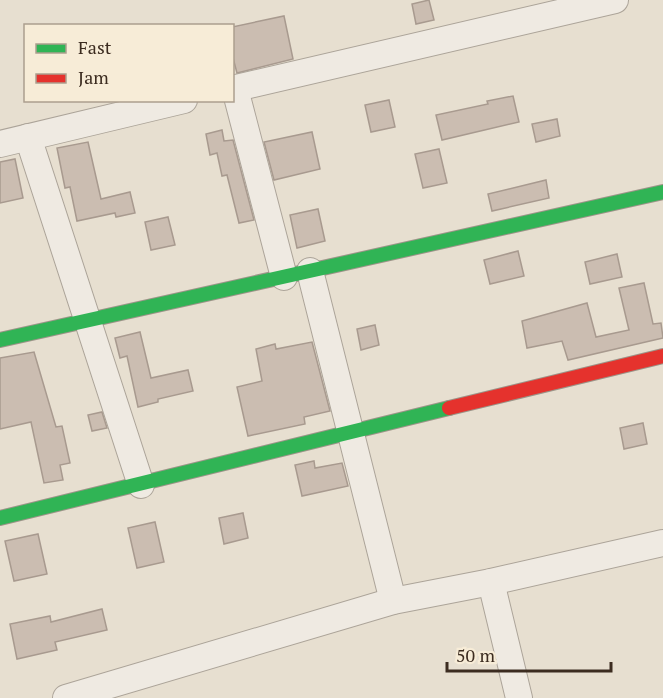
<svg xmlns="http://www.w3.org/2000/svg" width="663" height="698" viewBox="0 0 663 698" font-family="'PT Serif',serif">
<style>
.building{fill:#cbbdb1;stroke:#a89a8f;stroke-width:1.5}
.lines{fill:none;stroke-linecap:round;stroke-linejoin:round}
.street-casing{stroke:#aca499;stroke-width:28}
.fast-casing{stroke:#9c9488;stroke-width:16}
.jam-casing{stroke:#9c9488;stroke-width:16}
.street{stroke:#efeae2;stroke-width:26}
.fast{stroke:#30b455;stroke-width:14}
.jam{stroke:#e5322d;stroke-width:14}
</style>
<rect width="100%" height="100%" fill="#e7dfd0"/>
<g class="building">
<polygon points="429,0 434,20 416,24 412,4"/>
<polygon points="284,16 293,59 237,73 232,54 232,27"/>
<polygon points="513,96 519,122 442,140 436,115 488,104 487,101"/>
<polygon points="389,100 395,127 371,132 365,105"/>
<polygon points="557,119 560,136 536,142 532,124"/>
<polygon points="222,130 224,141 233,140 254,220 239,223 227,175 222,176 217,153 210,155 206,134"/>
<polygon points="312,132 320,169 274,180 264,142"/>
<polygon points="88,142 101,199 130,192 135,213 116,217 115,213 77,221 70,187 65,188 57,148"/>
<polygon points="439,149 447,183 423,188 415,154"/>
<polygon points="15,159 23,198 0,203 0,162"/>
<polygon points="546,180 549,198 492,211 488,194"/>
<polygon points="318,209 325,241 297,248 290,215"/>
<polygon points="168,217 175,245 151,250 145,222"/>
<polygon points="518,251 524,276 490,284 484,260"/>
<polygon points="617,254 622,277 590,284 585,262"/>
<polygon points="644,283 653,324 661,323 663,338 568,360 562,341 527,348 522,321 587,303 596,337 629,330 619,288"/>
<polygon points="375,325 379,345 361,350 357,329"/>
<polygon points="140,332 151,378 188,370 193,391 158,399 158,402 138,407 127,356 120,358 115,338"/>
<polygon points="312,342 330,411 304,417 305,424 248,436 237,387 262,381 256,349 275,344 276,349"/>
<polygon points="34,352 56,427 62,426 70,463 60,465 63,480 44,483 31,422 0,429 0,358"/>
<polygon points="102,412 107,428 92,431 88,415"/>
<polygon points="643,423 647,444 624,449 620,428"/>
<polygon points="314,461 315,468 342,463 348,486 302,496 295,465"/>
<polygon points="243,513 248,538 224,544 219,518"/>
<polygon points="155,522 164,562 137,568 128,528"/>
<polygon points="38,534 47,574 14,581 5,541"/>
<polygon points="102,609 107,630 55,642 57,650 17,659 10,624 50,616 51,622"/>
</g>
<g class="lines">
<defs>
<g id="street">
<polyline points="232,89 615,0"/>
<polyline points="235,89 284,277"/>
<polyline points="28,137 141,485"/>
<polyline points="0,144 184,100"/>
<polyline points="310,271 393,601"/>
<polyline points="491,582 519,698"/>
<polyline points="66,698 393,601 491,582 663,543"/>
</g>
<g id="fast">
<polyline points="0,340 663,192"/>
<polyline points="0,518 449,408"/>
</g>
<polyline id="jam" points="449,408 663,356"/>
</defs>
<use href="#street" class="street-casing"/>
<use href="#fast" class="fast-casing"/>
<use href="#jam" class="jam-casing"/>
<use href="#street" class="street"/>
<use href="#fast" class="fast"/>
<use href="#jam" class="jam"/>
</g>
<rect x="24" y="24" width="210" height="78" fill="#f7ecd7" stroke="#ac9f8e" stroke-width="1.5"/>
<rect x="36" y="44" width="30" height="9" fill="#30b455" stroke="#ac9f8e" stroke-width="1.5"/>
<text x="78" y="54" font-size="18" fill="#3c2c20">Fast</text>
<rect x="36" y="74" width="30" height="9" fill="#e5322d" stroke="#ac9f8e" stroke-width="1.5"/>
<text x="78" y="84" font-size="18" fill="#3c2c20">Jam</text>
<path d="M447 662v9h164v-9" fill="none" stroke="#3c2c20" stroke-width="3"/>
<text x="456" y="662" font-size="18" fill="#3c2c20" stroke="#f7ecd7" stroke-width="4.5" paint-order="stroke">50 m</text>
</svg>
